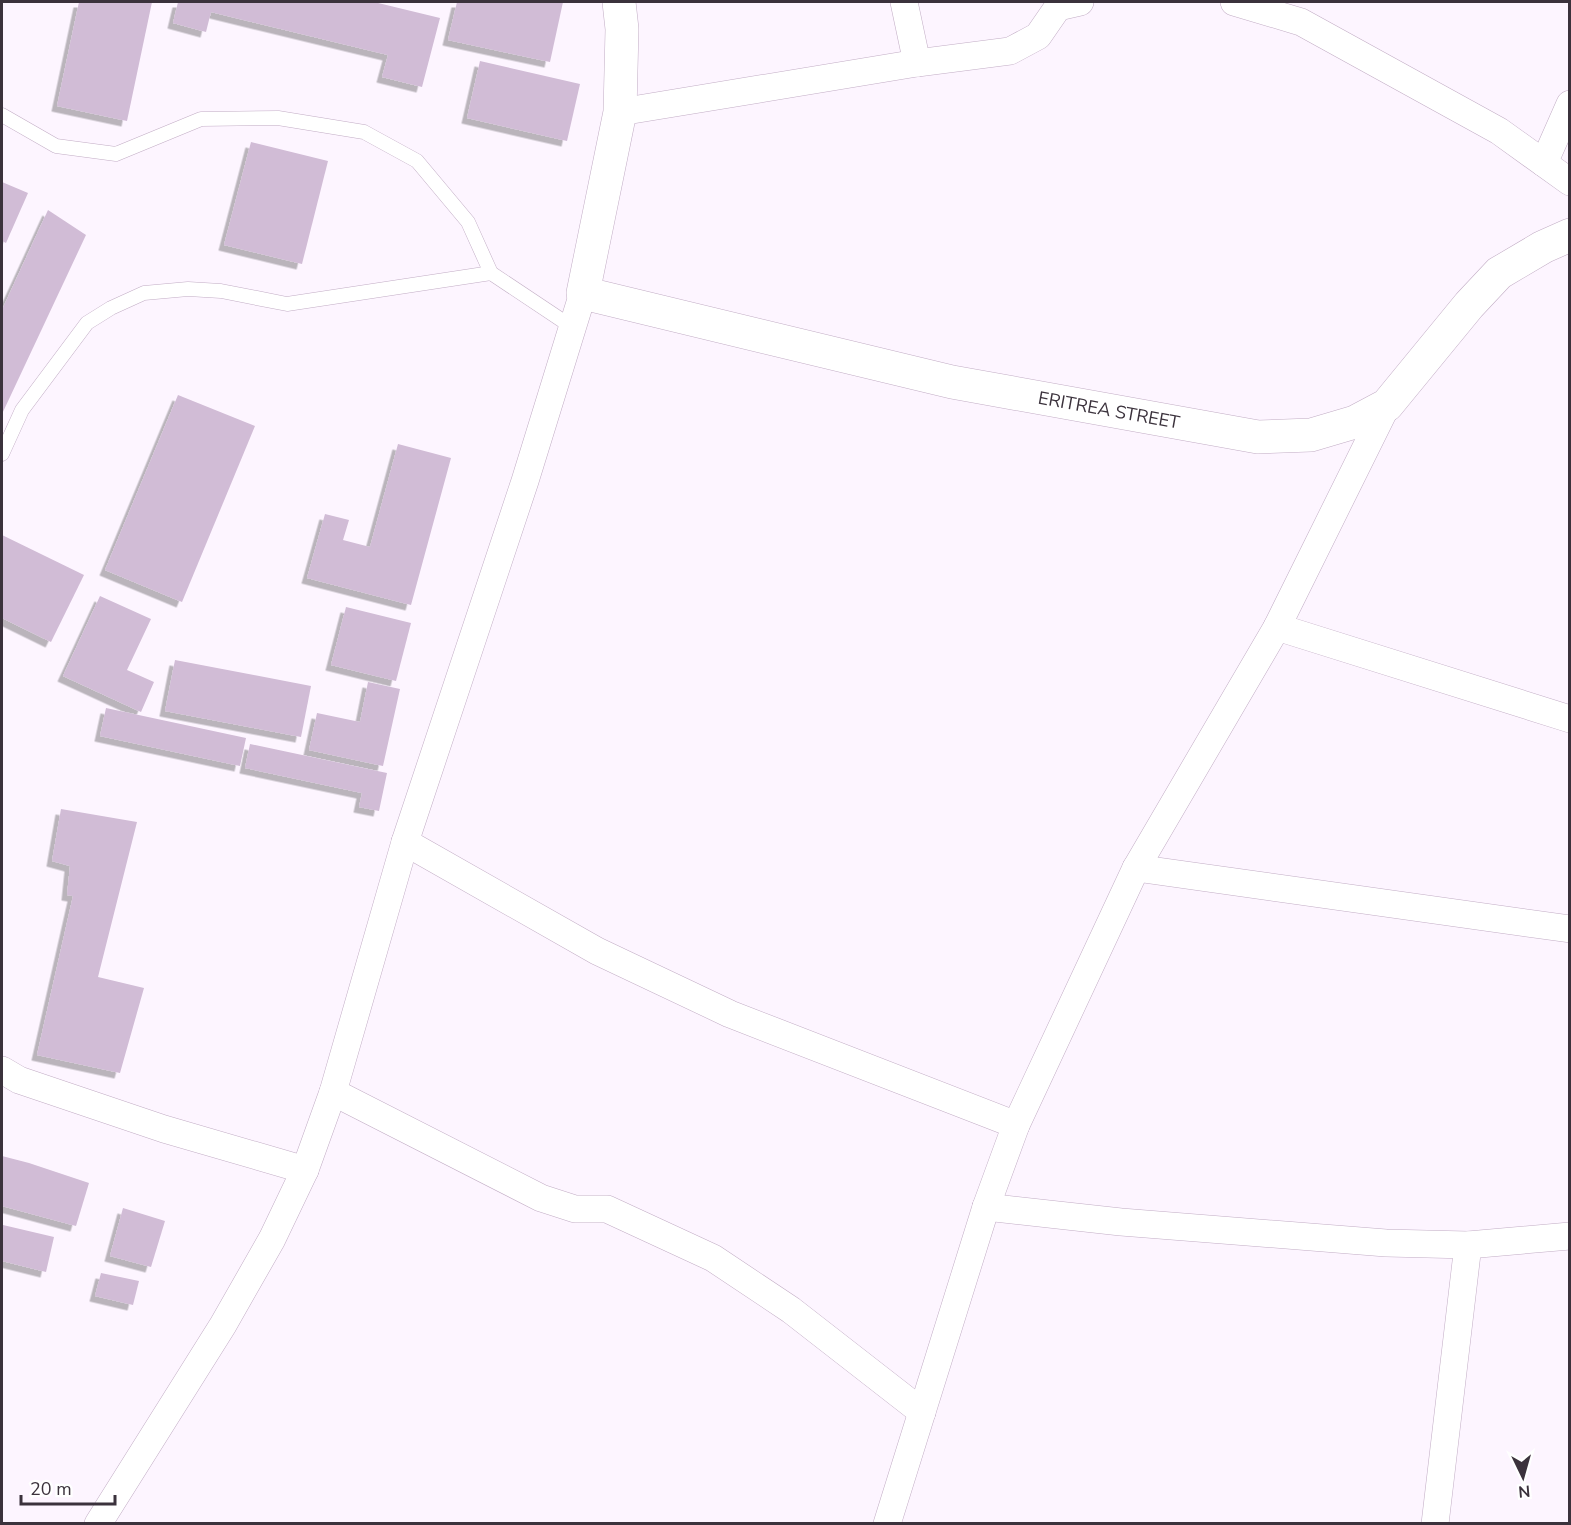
<svg xmlns="http://www.w3.org/2000/svg" width="1571" height="1525" viewBox="0 0 1571 1525" font-family="'Nunito Sans',sans-serif">
<style>
.building{fill:#d1bcd6;filter:url(#shadow)}
.lines{fill:none;stroke-linecap:round;stroke-linejoin:round}
.lane-casing{stroke:#c2adc5;stroke-width:15}
.street-casing{stroke:#c2adc5;stroke-width:28}
.secondary-casing{stroke:#c2adc5;stroke-width:34}
.lane{stroke:#fff;stroke-width:14}
.street{stroke:#fff;stroke-width:27}
.secondary{stroke:#fff;stroke-width:33}
.labels{text-anchor:middle;dominant-baseline:central;stroke-width:4.5;stroke-linejoin:round;paint-order:stroke}
.street-label{font-size:18px;fill:#3b323c;stroke:#fff}
</style>
<defs>
<filter id="shadow"><feDropShadow dx="-5.5" dy="5.5" stdDeviation="0" flood-color="#0004"/></filter>
</defs>
<rect width="100%" height="100%" fill="#fdf5ff"/>
<g class="building">
<polygon points="79,2 152,2 127,121 57,106"/>
<polygon points="178,2 374,2 440,18 422,87 382,77 388,55 211,12 206,32 173,23"/>
<polygon points="457,2 563,2 550,62 448,40"/>
<polygon points="480,61 580,84 567,141 467,118"/>
<polygon points="251,142 328,161 302,264 224,245"/>
<polygon points="2,182 28,193 6,243 2,241"/>
<polygon points="48,210 86,235 2,414 2,310"/>
<polygon points="178,395 255,426 182,602 105,570"/>
<polygon points="398,444 451,458 411,605 307,578 325,514 349,520 343,540 370,547"/>
<polygon points="2,535 84,575 51,642 2,618"/>
<polygon points="100,596 151,619 127,670 154,682 141,712 63,676"/>
<polygon points="346,607 411,623 396,681 331,665"/>
<polygon points="175,660 311,686 301,737 165,711"/>
<polygon points="368,682 400,689 383,766 309,750 317,713 360,722"/>
<polygon points="106,708 246,738 240,766 100,736"/>
<polygon points="250,744 387,773 379,811 359,807 362,793 245,768"/>
<polygon points="61,809 137,822 98,977 144,988 120,1073 37,1055 73,896 67,895 70,866 52,861"/>
<polygon points="2,1156 29,1163 89,1183 76,1226 2,1206"/>
<polygon points="123,1208 165,1221 151,1267 110,1256"/>
<polygon points="3,1225 54,1237 46,1272 2,1261"/>
<polygon points="101,1273 139,1281 133,1305 95,1296"/>
</g>
<g class="lines">
<defs>
<g id="lane">
<polyline points="2,115 56,146 116,154 201,119 278,118 364,132 417,161 468,222 491,273 572,327"/>
<polyline points="2,454 22,410 87,323 111,308 144,293 188,289 221,291 287,304 491,273"/>
</g>
<g id="street">
<polyline points="904,2 917,63"/>
<polyline points="1234,2 1301,22 1499,131 1570,182"/>
<polyline points="620,112 917,63 1010,51 1038,36 1058,7 1080,2"/>
<polyline points="1544,163 1570,104"/>
<polyline points="1277,627 1570,719"/>
<polyline points="405,842 597,951 730,1014 1016,1125"/>
<polyline points="1136,868 1570,929"/>
<polyline points="2,1070 19,1080 164,1129 305,1170"/>
<polyline points="333,1092 541,1198 575,1209 607,1209 713,1258 791,1310 922,1412"/>
<polyline points="986,1207 1121,1222 1386,1243 1468,1245 1570,1236"/>
<polyline points="98,1524 223,1325 272,1239 305,1170 333,1092 405,842 525,481 583,293"/>
<polyline points="887,1524 986,1207 1016,1125 1136,868 1277,627 1387,405"/>
<polyline points="1435,1524 1468,1245"/>
</g>
<g id="secondary">
<path id="s1" d="M 619,2 L 622,29 L 620,112 L 583,293 L 952,382 L 1258,437 L 1311,435 L 1355,422 L 1387,405 L 1469,305 L 1499,273 L 1543,247 L 1570,235"/>
</g>
</defs>
<use href="#lane" class="lane-casing"/>
<use href="#street" class="street-casing"/>
<use href="#secondary" class="secondary-casing"/>
<use href="#lane" class="lane"/>
<use href="#street" class="street"/>
<use href="#secondary" class="secondary"/>
</g>
<g class="labels">
<g class="street-label">
<text stroke="none"><textPath href="#s1" startOffset="834">ERITREA STREET</textPath></text>
</g>
</g>
<rect width="1571" height="1525" fill="none" stroke="#3b323c" stroke-width="6"/>
<g transform="translate(1523 1477) rotate(175)" stroke="#ffffff" stroke-width="4.5" paint-order="stroke">
<path d="M0-4.5L10 22L0 15L-10 22Z" fill="#3b323c"/>
<text y="-9" font-size="16" font-weight="bold" text-anchor="middle" fill="#3b323c">N</text>
</g>
<path d="M21 1495v9h94v-9" fill="none" stroke="#3b323c" stroke-width="3"/>
<text x="30" y="1495" font-size="18" fill="#3b323c" stroke="#ffffff" stroke-width="4.5" paint-order="stroke">20 m</text>
</svg>
